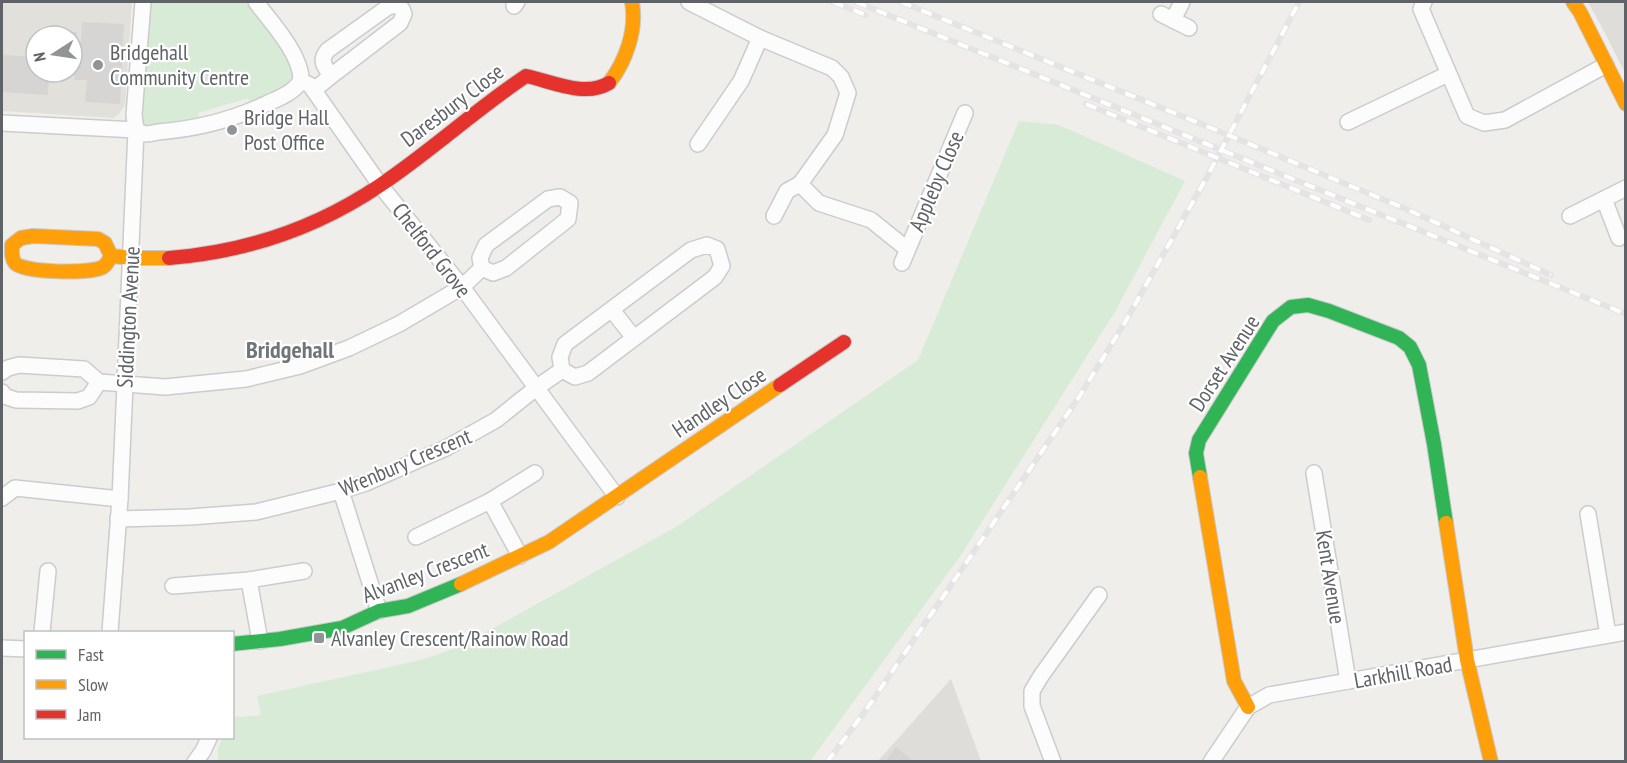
<svg xmlns="http://www.w3.org/2000/svg" width="1627" height="763" viewBox="0 0 1627 763" font-family="'PT Sans Narrow',sans-serif">
<style>
.industrial{fill:#dfddda}
.education{fill:#e2e0da;fill-rule:evenodd}
.green{fill:#d8ebd6}
.building{fill:#d6d5d3}
.lines{fill:none;stroke-linecap:round;stroke-linejoin:round}
.street-casing{stroke:#cbcccc;stroke-width:18}
.fast-casing{stroke:#cacacb;stroke-width:16}
.slow-casing{stroke:#cacacb;stroke-width:16}
.jam-casing{stroke:#cacacb;stroke-width:16}
.street{stroke:#fdfcfc;stroke-width:15}
.fast{stroke:#30b455;stroke-width:14}
.slow{stroke:#ff9f0a;stroke-width:14}
.jam{stroke:#e5322d;stroke-width:14}
.rail-casing{stroke:#e4e4e4;stroke-width:6}
.rail{stroke:#fff;stroke-width:4;stroke-dasharray:11;stroke-linecap:butt}
.poi-dot{fill:#919496;stroke:#fff;stroke-width:2}
.labels{text-anchor:middle;dominant-baseline:central;stroke-width:4.5;stroke-linejoin:round;paint-order:stroke}
.poi-label{font-size:22px;fill:#5f6368;stroke:#fff;text-anchor:start}
.street-label{font-size:22px;fill:#5f6368;stroke:#fff}
.neighbourhood-label{font-size:24px;font-weight:bold;fill:#70757a;stroke:#fff}
</style>
<rect width="100%" height="100%" fill="#efeeea"/>
<g class="industrial">
<polygon points="1588,2 1625,2 1625,73 1606,35"/>
<polygon points="951,679 981,761 878,761"/>
</g>
<path class="education" d="M 2,2 L 132,2 L 125,105 L 119,114 L 113,118 L 2,111 ZM 36,36 L 72,36 L 72,72 L 36,72 Z"/>
<g class="green">
<polygon points="149,2 245,2 292,63 294,78 292,83 251,106 248,98 198,113 201,121 143,128 139,108 142,106"/>
<polygon points="1019,121 1059,125 1185,181 1116,310 959,558 810,761 218,761 218,749 222,738 232,738 233,716 241,717 261,715 257,696 421,660 459,647 676,527 918,360"/>
</g>
<g class="building">
<polygon points="82,22 124,24 120,104 85,102 87,80 74,80 75,51 72,50 72,36 62,36 63,31 77,32 77,41 81,42"/>
<polygon points="2,55 36,57 36,72 49,72 48,95 2,92"/>
<polygon points="896,747 914,762 885,762"/>
</g>
<g class="lines">
<defs>
<g id="street">
<path d="M 256,2 C 271,22 302,55 301,81"/>
<polyline points="689,2 760,38 832,68 841,77 848,93 835,135 800,184 819,203 871,220 907,249"/>
<polyline points="1424,2 1421,9 1467,116 1484,123 1505,120 1606,65"/>
<polyline points="514,6 517,2"/>
<polyline points="1161,14 1189,28"/>
<polyline points="1173,20 1182,2"/>
<polyline points="301,81 310,85 380,185 462,287 617,497"/>
<path d="M 314,90 L 331,76 C 324,66 319,60 328,50 L 388,7 L 397,5 L 402,9 L 404,14 L 400,23 L 331,76"/>
<polyline points="1348,122 1448,74"/>
<path d="M 2,123 L 136,130 C 138,131 142,133 144,134 C 148,134 154,133 158,132 C 196,129 232,120 266,104 C 279,98 293,93 301,81"/>
<polyline points="698,144 741,81 760,38"/>
<polyline points="1604,199 1619,238"/>
<polyline points="774,216 787,191 800,184"/>
<polyline points="1570,216 1626,188"/>
<polygon points="707,245 717,249 722,266 715,277 588,373 575,377 562,370 560,357 565,344 691,250"/>
<polyline points="902,263 965,113"/>
<polyline points="612,310 634,338"/>
<polyline points="2,372 8,368 19,365 84,369 99,382 165,387 246,379 300,366 349,348 399,324 462,287 482,268 480,258 486,245 548,199 560,197 570,203 568,219 506,268 493,273 482,268"/>
<polyline points="2,392 4,396 16,400 78,401 89,397 99,382"/>
<polyline points="1314,473 1348,681"/>
<polyline points="341,491 379,611"/>
<polyline points="2,498 15,488 120,499"/>
<polyline points="490,501 520,556"/>
<polyline points="1588,514 1608,635"/>
<polyline points="118,519 190,517 256,512 341,491 366,483 446,448 496,420 536,388 562,370"/>
<polyline points="416,537 490,501 535,473"/>
<polyline points="249,580 260,641"/>
<polyline points="173,586 249,580 304,571"/>
<polyline points="42,632 48,571"/>
<polyline points="110,632 120,499 136,130 134,115 143,2"/>
<polyline points="2,648 26,649"/>
<polyline points="195,762 203,751 209,738"/>
<polyline points="1053,762 1032,706 1032,691 1041,676 1099,595"/>
<polyline points="1211,762 1248,707 1269,695 1626,632"/>
</g>
<g id="fast">
<polyline points="1200,477 1196,453 1199,440 1273,321 1291,307 1308,305 1329,311 1399,338 1410,347 1419,365 1434,444 1446,523"/>
<polyline points="232,644 280,639 342,628 379,611 408,606 461,584"/>
</g>
<g id="slow">
<polyline points="1573,2 1580,12 1626,104"/>
<path d="M 609,83 C 626,61 637,30 632,2"/>
<path d="M 111,256 C 109,260 106,265 103,267 C 91,274 23,273 15,263 C 11,258 12,251 12,245 L 21,238 L 33,236 L 98,239 L 105,243 L 111,256 L 134,258 L 169,258"/>
<polyline points="1200,477 1234,681 1248,707"/>
<polyline points="1446,523 1467,660 1491,762"/>
<polyline points="461,584 549,542 780,385"/>
</g>
<g id="jam">
<path d="M 169,258 C 245,252 315,229 379,186 C 430,152 475,110 526,76 C 551,81 585,98 609,83"/>
<polyline points="780,385 844,342"/>
</g>
</defs>
<use href="#street" class="street-casing"/>
<use href="#fast" class="fast-casing"/>
<use href="#slow" class="slow-casing"/>
<use href="#jam" class="jam-casing"/>
<use href="#street" class="street"/>
<use href="#fast" class="fast"/>
<use href="#slow" class="slow"/>
<use href="#jam" class="jam"/>
<defs>
<g id="rail">
<polyline points="833,2 866,15"/>
<polyline points="856,2 1626,314"/>
<polyline points="901,2 1216,130 1406,209 1551,275"/>
<polyline points="1086,104 1369,220"/>
<polyline points="827,762 866,710 1079,397 1124,324 1208,175 1299,2"/>
</g>
</defs>
<use href="#rail" class="rail-casing"/>
<use href="#rail" class="rail"/>
</g>
<g class="poi-dot">
<circle cx="98" cy="65" r="6"/>
<circle cx="232" cy="130" r="6"/>
<rect x="313" y="632" width="12" height="12" rx="3"/>
</g>
<g class="labels">
<g class="poi-label">
<text x="110" y="52">Bridgehall<tspan x="110" dy="25">Community Centre</tspan></text>
<text x="244" y="117">Bridge Hall<tspan x="244" dy="25">Post Office</tspan></text>
<text x="331" y="638">Alvanley Crescent/Rainow Road</text>
</g>
<g class="street-label">
<text transform="translate(452 105) rotate(-37)">Daresbury Close</text>
<text transform="translate(936 181) rotate(-67)">Appleby Close</text>
<text transform="translate(432 250) rotate(52)">Chelford Grove</text>
<text transform="translate(128 317) rotate(-87)">Siddington Avenue</text>
<text transform="translate(1224 363) rotate(-57)">Dorset Avenue</text>
<text transform="translate(719 402) rotate(-34)">Handley Close</text>
<text transform="translate(405 462) rotate(-23)">Wrenbury Crescent</text>
<text transform="translate(425 572) rotate(-21)">Alvanley Crescent</text>
<text transform="translate(1331 577) rotate(81)">Kent Avenue</text>
<text transform="translate(1403 672) rotate(-10)">Larkhill Road</text>
</g>
<g class="neighbourhood-label">
<text x="290" y="349">Bridgehall</text>
</g>
</g>
<rect width="1627" height="763" fill="none" stroke="#5f6368" stroke-width="6"/>
<rect x="24" y="631" width="210" height="108" fill="#ffffff" stroke="#bfc1c3" stroke-width="1.5"/>
<rect x="36" y="650" width="30" height="9" fill="#30b455" stroke="#bfc1c3" stroke-width="1.5"/>
<text x="78" y="661" font-size="18" fill="#5f6368">Fast</text>
<rect x="36" y="680" width="30" height="9" fill="#ff9f0a" stroke="#bfc1c3" stroke-width="1.5"/>
<text x="78" y="691" font-size="18" fill="#5f6368">Slow</text>
<rect x="36" y="710" width="30" height="9" fill="#e5322d" stroke="#bfc1c3" stroke-width="1.5"/>
<text x="78" y="721" font-size="18" fill="#5f6368">Jam</text>
<g transform="translate(54 54) rotate(258)"><circle r="28" fill="#ffffff" stroke="#bfc1c3" stroke-width="1.5"/>
<path d="M0-4.5L10 22L0 15L-10 22Z" fill="#919496"/>
<text y="-9" font-size="16" font-weight="bold" text-anchor="middle" fill="#5f6368">N</text>
</g>
</svg>
